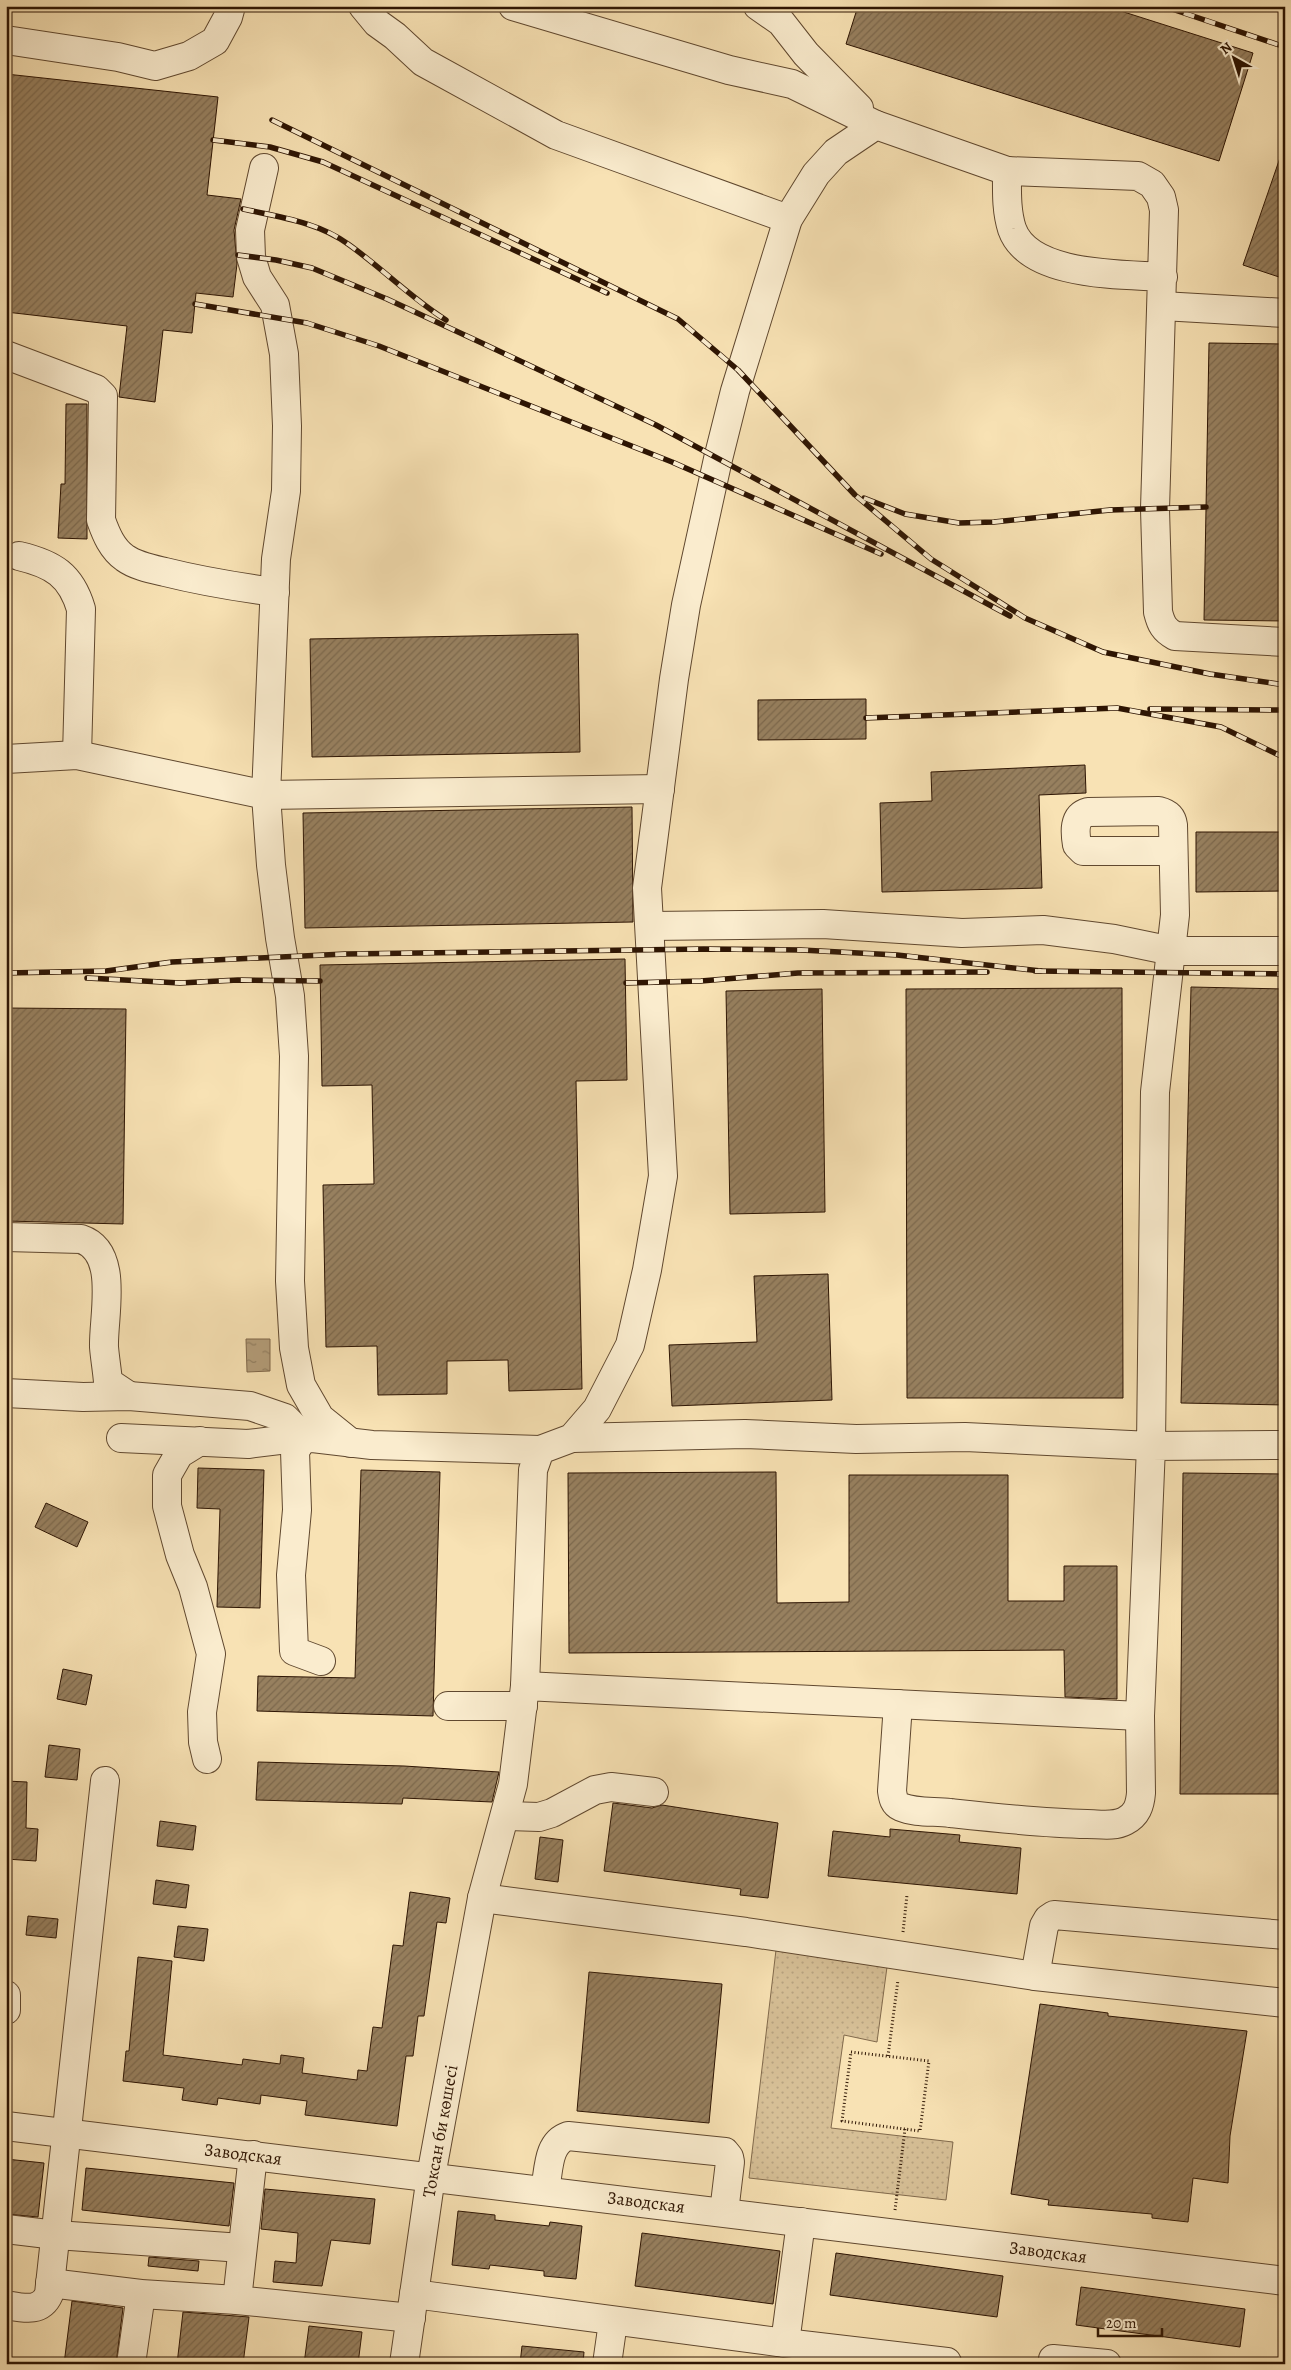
<svg xmlns="http://www.w3.org/2000/svg" width="1291" height="2370" viewBox="0 0 1291 2370" font-family="Alegreya,serif">
<style>
.grass{fill:url(#grass-dots);stroke:#826a4c}
.water{fill:url(#water-ripples);stroke:#7e6649}
.building{fill:url(#building-hatch);stroke:#2e1503}
.lines{fill:none;stroke-linecap:round;stroke-linejoin:round}
.minor-casing{stroke:#60482f;stroke-width:30}
.path{stroke:#2e1503;stroke-width:3;stroke-dasharray:1 2.5;stroke-linecap:butt}
.minor{stroke:#faecce;stroke-width:28}
.rail-casing{stroke:#2e1503;stroke-width:5.5}
.rail{stroke:#faecce;stroke-width:4;stroke-dasharray:11;stroke-linecap:butt}
.labels{text-anchor:middle;dominant-baseline:central;stroke-width:4.5;stroke-linejoin:round;paint-order:stroke}
.street-label{font-size:18px;fill:#2e1503;stroke:#faecce}
</style>
<defs>
<pattern id="grass-dots" width="8" height="8" patternUnits="userSpaceOnUse" patternTransform="scale(1.25)"><rect width="8" height="8" fill="#d6bf96"/><path d="M2 2h.1M6 6h.1" fill="none" stroke="#b8a380" stroke-width="1.8" stroke-linecap="round"/></pattern>
<pattern id="water-ripples" width="26" height="14" patternUnits="userSpaceOnUse" patternTransform="scale(1.25)"><rect width="26" height="14" fill="#b39c78"/><path d="M2 4q2-2 4 0t4 0M15 11q2-2 4 0t4 0" fill="none" stroke="#927e60"/></pattern>
<pattern id="building-hatch" width="6" height="6" patternUnits="userSpaceOnUse" patternTransform="scale(1.25)"><rect width="6" height="6" fill="#97805f"/><path d="M-1 1l2-2M0 6l6-6M5 7l2-2" fill="none" stroke="#7c684c"/></pattern>
</defs>
<rect width="100%" height="100%" fill="#f8e2b4"/>
<filter id="stains"><feTurbulence type="fractalNoise" baseFrequency=".004" numOctaves="4"/><feColorMatrix values="0 0 0 0 .2 0 0 0 0 .09 0 0 0 0 .02 0 0 0 .5 -.17"/></filter>
<radialGradient id="worn" r=".72"><stop offset=".6" stop-color="#630" stop-opacity="0"/><stop offset="1" stop-color="#630" stop-opacity=".3"/></radialGradient>
<polygon class="grass" points="776,1950 887,1967 877,2042 844,2035 831,2128 953,2142 946,2200 749,2178"/>
<polygon class="water" points="246,1339 270,1339 270,1371 247,1372"/>
<g class="building">
<polygon points="858,6 1105,6 1253,53 1219,161 846,44"/>
<polygon points="6,74 218,97 207,195 241,199 234,230 237,264 233,297 196,293 192,333 163,330 155,402 119,397 127,326 6,312"/>
<polygon points="1282,152 1285,153 1285,279 1243,265"/>
<polygon points="1209,343 1285,344 1285,621 1204,620"/>
<polygon points="66,404 87,404 87,539 58,538 61,484 65,484"/>
<polygon points="578,634 580,752 312,757 310,639"/>
<polygon points="866,699 866,739 758,740 758,700"/>
<polygon points="1085,765 1086,793 1039,795 1042,888 882,892 880,803 932,801 931,772"/>
<polygon points="632,807 633,922 305,928 303,813"/>
<polygon points="1196,832 1285,832 1285,891 1196,892"/>
<polygon points="625,959 627,1080 576,1081 582,1389 509,1391 508,1360 447,1361 447,1394 378,1395 377,1346 326,1347 323,1185 374,1184 372,1085 322,1086 320,965"/>
<polygon points="1191,987 1285,989 1285,1405 1181,1403"/>
<polygon points="1122,988 1123,1398 907,1398 906,989"/>
<polygon points="822,989 825,1212 730,1214 726,991"/>
<polygon points="6,1008 126,1009 123,1224 6,1221"/>
<polygon points="828,1274 832,1400 672,1406 669,1345 757,1342 754,1276"/>
<polygon points="198,1468 264,1470 260,1608 217,1607 220,1509 197,1508"/>
<polygon points="361,1470 440,1472 433,1716 257,1711 258,1676 355,1678"/>
<polygon points="776,1472 777,1603 849,1602 849,1475 1008,1475 1008,1601 1064,1601 1064,1566 1117,1566 1117,1699 1065,1697 1064,1650 569,1653 568,1473"/>
<polygon points="1183,1473 1285,1474 1285,1794 1180,1794"/>
<polygon points="46,1503 88,1522 77,1547 35,1527"/>
<polygon points="63,1669 92,1675 86,1705 57,1699"/>
<polygon points="49,1745 80,1749 77,1780 45,1777"/>
<polygon points="258,1762 404,1766 499,1772 492,1802 403,1798 402,1804 256,1800"/>
<polygon points="6,1781 27,1782 26,1828 38,1829 36,1861 6,1859 9,1808 6,1808"/>
<polygon points="613,1803 652,1808 662,1805 778,1823 768,1898 740,1895 741,1889 604,1871"/>
<polygon points="160,1821 196,1826 193,1850 157,1846"/>
<polygon points="890,1829 960,1835 959,1842 1021,1848 1017,1894 828,1876 833,1831 890,1837"/>
<polygon points="540,1837 563,1840 558,1882 535,1879"/>
<polygon points="156,1880 189,1885 186,1908 153,1904"/>
<polygon points="410,1892 450,1898 446,1923 437,1922 424,2016 418,2016 413,2056 406,2056 397,2126 305,2115 307,2101 261,2095 260,2104 218,2098 217,2105 182,2100 184,2088 123,2081 126,2051 129,2051 138,1957 172,1961 163,2055 242,2065 243,2059 280,2064 281,2055 304,2058 302,2073 357,2080 358,2070 367,2071 373,2027 382,2028 393,1945 403,1946"/>
<polygon points="28,1916 58,1919 56,1938 26,1935"/>
<polygon points="178,1926 208,1929 204,1961 174,1957"/>
<polygon points="589,1972 722,1984 709,2123 577,2111"/>
<polygon points="1040,2004 1108,2013 1108,2016 1247,2031 1230,2136 1228,2183 1193,2178 1188,2222 1152,2218 1152,2214 1048,2205 1049,2200 1011,2194"/>
<polygon points="6,2159 44,2163 38,2217 6,2214"/>
<polygon points="86,2168 234,2183 229,2226 82,2210"/>
<polygon points="265,2189 375,2199 370,2244 331,2240 322,2286 273,2282 275,2261 296,2263 298,2233 261,2229"/>
<polygon points="458,2211 495,2215 495,2220 549,2226 550,2222 582,2226 576,2279 544,2276 544,2271 490,2265 489,2269 452,2265"/>
<polygon points="642,2233 780,2251 773,2304 635,2286"/>
<polygon points="836,2253 1003,2276 997,2317 830,2295"/>
<polygon points="149,2257 199,2261 198,2271 148,2266"/>
<polygon points="1081,2287 1245,2309 1240,2347 1076,2325"/>
<polygon points="72,2301 123,2308 116,2364 64,2364"/>
<polygon points="183,2312 249,2317 243,2364 177,2364"/>
<polygon points="309,2326 362,2332 358,2364 304,2364"/>
<polygon points="522,2346 584,2352 583,2364 520,2364"/>
</g>
<g class="lines">
<defs>
<g id="minor">
<polyline points="363,6 377,23 395,36 423,62 556,135 788,219"/>
<polyline points="513,6 729,70 792,84 876,125"/>
<polyline points="758,6 781,22 806,54 859,108"/>
<polyline points="6,40 118,57 155,66 189,56 215,41 228,17 231,6"/>
<polyline points="264,168 250,230 251,257 257,277 275,305 284,354 287,426 286,491 276,559 266,795 271,865 280,938 290,996 294,1056 290,1281 294,1348 301,1385 320,1418 351,1443"/>
<path d="M 1163,277 C 1122,274 1029,277 1012,229 C 1006,210 1007,191 1007,171 L 1138,176 L 1152,184 L 1161,197 L 1164,210 L 1155,509 L 1158,612 C 1161,624 1164,630 1175,636 L 1285,642"/>
<polyline points="1162,306 1285,313"/>
<path d="M 6,355 L 96,389 L 103,396 L 101,520 C 106,534 112,549 125,558 C 136,566 152,569 165,572 C 201,581 237,587 275,592"/>
<path d="M 19,556 C 53,564 71,575 81,609 L 77,755"/>
<polyline points="6,759 77,755 266,795 660,789"/>
<polyline points="650,926 823,924 962,933 1043,930 1114,939 1172,951 1285,951"/>
<path d="M 6,1237 L 81,1239 C 120,1252 103,1316 104,1347 C 105,1359 107,1370 108,1382 L 129,1396"/>
<polyline points="6,1393 83,1397 129,1396 250,1406 285,1418 304,1437"/>
<polyline points="121,1438 248,1444 304,1437"/>
<path d="M 572,1438 L 745,1434 L 856,1439 L 965,1437 L 1151,1446 L 1155,1092 L 1175,915 L 1173,825 C 1172,817 1167,813 1159,811 L 1088,812 C 1073,816 1075,833 1077,845 L 1083,851 L 1173,851"/>
<polyline points="200,1441 179,1454 167,1475 167,1506 180,1555 193,1587 211,1654 202,1712 203,1742 207,1759"/>
<polyline points="321,1661 294,1651 291,1575 297,1510 295,1451 304,1437 372,1445 540,1450"/>
<polyline points="525,1686 533,1470 540,1450 572,1438 597,1409 630,1345 647,1270 663,1176 647,888 674,679 686,605 718,459 735,391 788,219 816,174 836,152 876,125 1007,171"/>
<path d="M 898,1704 L 892,1791 C 893,1798 894,1804 901,1807 C 915,1813 935,1811 950,1813 C 996,1818 1041,1823 1087,1824 C 1099,1824 1114,1827 1125,1821 C 1137,1815 1140,1805 1141,1793 L 1140,1716 L 1151,1446 L 1285,1445"/>
<polyline points="448,1706 523,1706"/>
<polyline points="505,1816 539,1817 552,1813 595,1790 611,1787 654,1792"/>
<polyline points="482,1898 746,1932 1035,1976 1285,2003"/>
<polyline points="1035,1976 1044,1926 1048,1919 1054,1915 1285,1935"/>
<polyline points="6,1995 6,2010"/>
<polyline points="6,2126 1285,2281"/>
<polyline points="253,2155 237,2300 411,2318"/>
<path d="M 545,2190 C 549,2171 547,2143 568,2136 L 725,2152 L 729,2157 L 730,2162 L 724,2212"/>
<polyline points="6,2229 56,2235 242,2248"/>
<polyline points="50,2283 141,2294 237,2300"/>
<polyline points="414,2294 785,2343 801,2222"/>
<path d="M 6,2305 C 23,2308 41,2313 49,2294 L 105,1781"/>
<polyline points="785,2343 947,2362"/>
<polyline points="1053,2359 1107,2364"/>
<polyline points="131,2364 141,2294"/>
<polyline points="404,2364 431,2176 482,1898 513,1784 525,1686 1140,1716"/>
<polyline points="607,2364 613,2322"/>
</g>
</defs>
<use href="#minor" class="minor-casing"/>
<g class="path">
<polyline points="903,1932 907,1895"/>
<polygon points="851,2052 929,2061 920,2131 842,2121"/>
<polyline points="888,2056 898,1980"/>
<polyline points="895,2210 905,2129"/>
</g>
<use href="#minor" class="minor"/>
<defs>
<g id="rail">
<polyline points="1163,6 1285,47"/>
<polyline points="272,120 678,319 738,370 855,495 931,559 1025,618 1103,652 1210,674 1285,685"/>
<polyline points="213,140 270,147 323,162 607,293"/>
<path d="M 243,209 C 279,217 318,222 348,244 C 382,268 411,298 446,320"/>
<polyline points="238,255 276,260 312,268 387,299 484,344 656,425 1010,616"/>
<polyline points="195,304 307,323 379,346 672,462 881,554"/>
<polyline points="864,498 905,514 959,523 994,522 1110,510 1206,507"/>
<polyline points="1150,709 1285,710"/>
<polyline points="866,718 1117,708 1221,727 1285,758"/>
<polyline points="1035,971 1285,974"/>
<polyline points="6,973 106,971 172,962 345,954 704,949 801,950 897,955 1041,971"/>
<polyline points="87,978 180,983 238,980 320,981"/>
<polyline points="626,983 701,981 798,973 987,972"/>
</g>
</defs>
<use href="#rail" class="rail-casing"/>
<use href="#rail" class="rail"/>
</g>
<g class="labels">
<g class="street-label">
<text transform="translate(440 2131) rotate(-80)">Токсан би көшесі</text>
<text transform="translate(243 2154) rotate(7)">Заводская</text>
<text transform="translate(646 2202) rotate(7)">Заводская</text>
<text transform="translate(1048 2252) rotate(7)">Заводская</text>
</g>
</g>
<rect width="1291" height="2370" fill="none" stroke="#f8e2b4" stroke-width="25"/>
<rect x="8" y="8" width="1276" height="2355" fill="none" stroke="#2e1503" stroke-width="2.5"/>
<rect x="12" y="12" width="1266" height="2345" fill="none" stroke="#2e1503"/>
<g transform="translate(1234 58) rotate(321)" stroke="#faecce" stroke-width="4" paint-order="stroke">
<path d="M0-4L9 19L0 12L-9 19Z" fill="#2e1503"/>
<text y="-8" font-size="14" font-weight="bold" text-anchor="middle" fill="#2e1503">N</text>
</g>
<path d="M1098 2328v8h64v-8" fill="none" stroke="#2e1503" stroke-width="2.5"/>
<text x="1106" y="2328" font-size="15" fill="#2e1503" stroke="#faecce" stroke-width="4" paint-order="stroke">20 m</text>
<rect width="100%" height="100%" filter="url(#stains)"/>
<rect width="100%" height="100%" fill="url(#worn)"/>
</svg>
